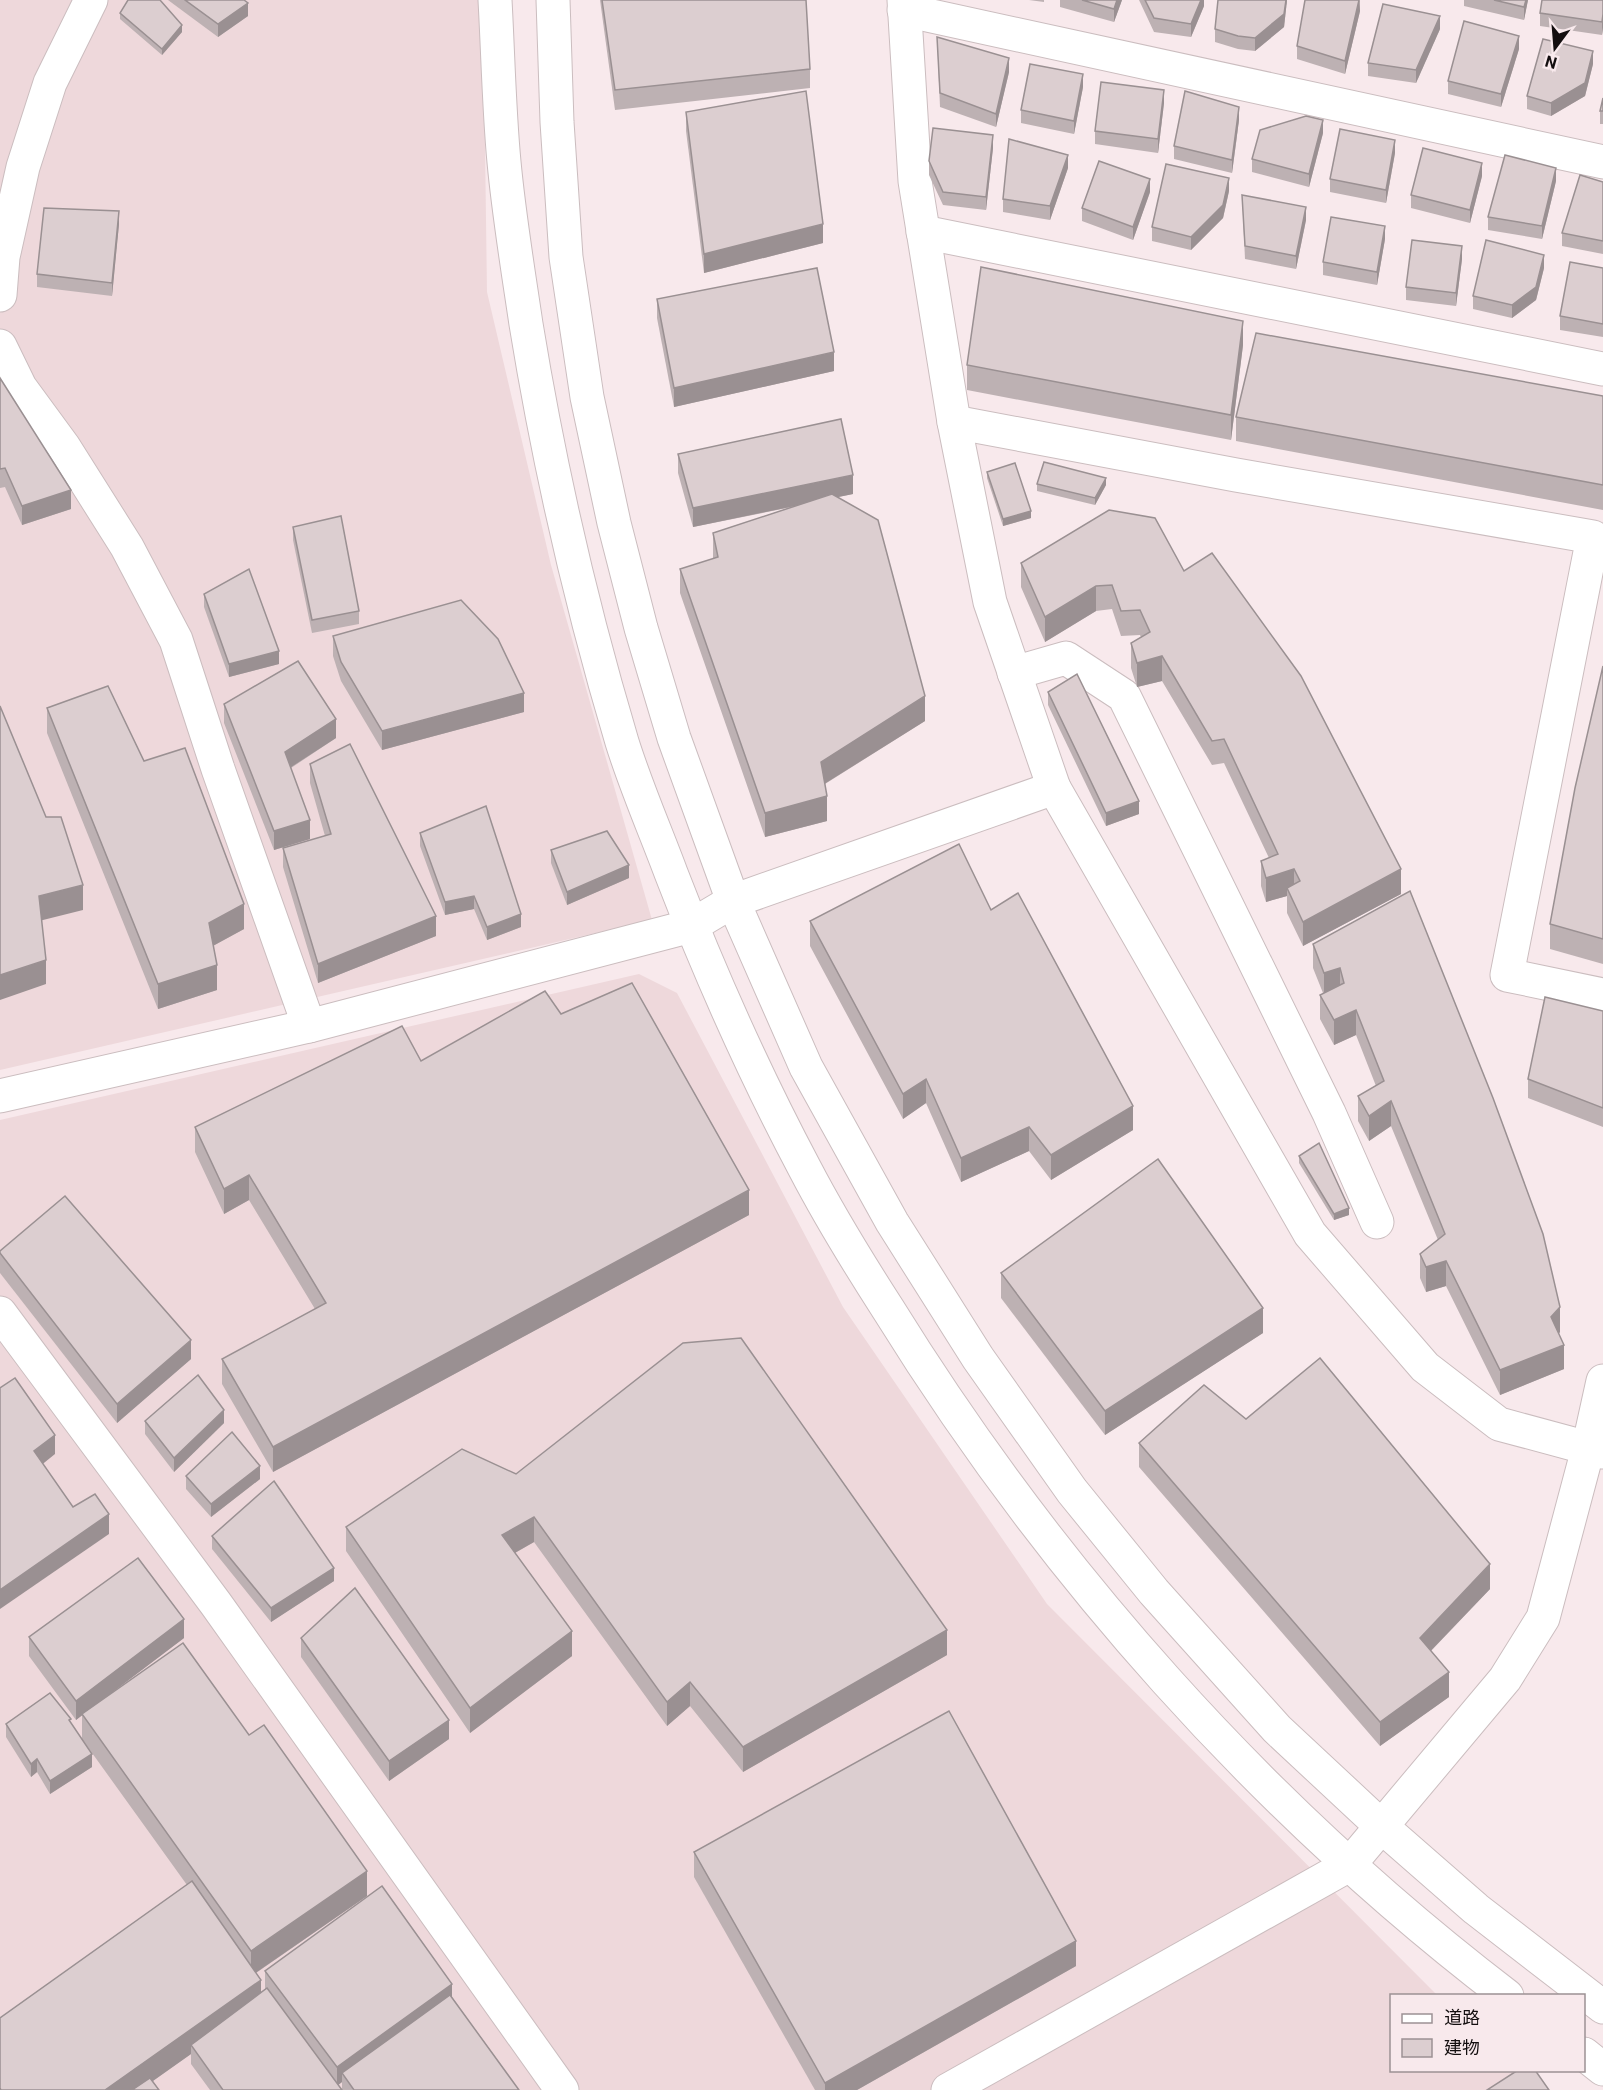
<svg xmlns="http://www.w3.org/2000/svg" width="1603" height="2090" viewBox="0 0 1603 2090" font-family="Roboto,'Noto Sans JP',sans-serif">
<style>
.built{fill:#eed8db}
.lines{fill:none;stroke-linecap:round;stroke-linejoin:round}
.minor-casing{stroke:#cbbdbf;stroke-width:35}
.minor{stroke:#fff;stroke-width:33}
.wall{fill:#bdb1b3;fill-rule:evenodd}
.shaded-wall{fill:#9a9092}
.building{fill:#dcced0;stroke:#9a9092;stroke-width:1.5}
</style>
<rect width="100%" height="100%" fill="#f8e9ec"/>
<g class="built">
<polygon points="0,0 483,0 487,292 551,565 652,920 0,1070"/>
<polygon points="639,974 677,993 843,1307 1047,1604 1437,1995 1392,1996 1392,2070 1523,2071 1550,2090 0,2090 0,1120"/>
</g>
<g class="lines">
<defs>
<g id="minor">
<path d="M 495,0 C 498,54 499,109 504,162 C 509,216 518,270 526,324 C 549,465 581,605 622,742 C 636,787 655,830 671,873 C 710,974 754,1073 805,1169 C 830,1217 859,1264 888,1309 C 1051,1572 1261,1808 1507,1996"/>
<polyline points="553,0 557,122 566,257 587,397 614,523 641,628 674,738 733,901 806,1067 892,1222 978,1358 1072,1491 1154,1592 1277,1729 1381,1826 1476,1909 1603,2007"/>
<polyline points="904,10 1603,162"/>
<polyline points="923,232 1603,369"/>
<polyline points="0,295 3,257 23,167 50,83 91,0"/>
<polyline points="0,346 20,387 64,447 127,547 176,640 218,769 309,1026"/>
<polyline points="954,422 1236,475 1593,537 1507,975 1603,995"/>
<polyline points="1014,673 1066,658 1124,696 1329,1113 1377,1222"/>
<polyline points="1054,788 1310,1234 1425,1367 1499,1424 1603,1452"/>
<polyline points="0,1096 309,1026 691,926 733,901 1054,788 990,602 954,422 915,181 904,0"/>
<polyline points="0,1313 216,1604 562,2090"/>
<polyline points="1584,2054 1603,2069"/>
<polyline points="948,2090 1349,1865 1505,1679 1543,1618 1588,1449 1603,1381"/>
</g>
</defs>
<use href="#minor" class="minor-casing"/>
<use href="#minor" class="minor"/>
</g>
<g class="wall">
<polygon points="168,0 244,0 248,16 218,37"/>
<polygon points="600,0 806,0 810,69 810,88 615,110"/>
<polygon points="1029,0 1044,0 1044,2"/>
<polygon points="1060,0 1122,0 1114,22 1060,7"/>
<polygon points="1139,0 1204,0 1204,6 1191,37 1154,32"/>
<polygon points="1218,0 1287,0 1284,27 1255,51 1238,49 1215,42 1215,29"/>
<polygon points="1360,0 1360,11 1345,74 1297,59 1297,46"/>
<polygon points="1464,0 1528,0 1524,20 1464,6"/>
<polygon points="1603,0 1603,27 1602,35 1540,26 1540,13"/>
<polygon points="120,13 182,32 162,55 120,19"/>
<polygon points="1440,29 1416,83 1368,76 1368,63"/>
<polygon points="937,37 1009,72 996,127 940,107"/>
<polygon points="1519,49 1501,107 1448,94 1448,81"/>
<polygon points="1593,64 1585,96 1551,116 1527,109 1527,96"/>
<polygon points="1083,87 1074,134 1021,123 1021,110"/>
<polygon points="1603,98 1603,124 1600,124 1600,111"/>
<polygon points="1164,103 1158,153 1095,144 1095,131"/>
<polygon points="686,112 823,243 704,273 686,131"/>
<polygon points="1239,120 1232,173 1174,159 1174,146"/>
<polygon points="1323,133 1309,187 1252,172 1252,159"/>
<polygon points="993,148 986,210 943,205 929,175 929,161"/>
<polygon points="1395,153 1386,203 1330,192 1330,179"/>
<polygon points="1068,168 1050,220 1003,212 1003,199"/>
<polygon points="1482,176 1470,223 1411,208 1411,195"/>
<polygon points="1556,181 1542,239 1488,230 1488,217"/>
<polygon points="1603,182 1603,254 1562,246 1562,233"/>
<polygon points="1229,191 1223,218 1191,250 1152,241 1152,227"/>
<polygon points="1150,192 1133,240 1082,221 1082,208"/>
<polygon points="1242,195 1306,220 1296,269 1245,259"/>
<polygon points="119,224 112,296 37,287 37,274"/>
<polygon points="1385,239 1377,285 1323,275 1323,262"/>
<polygon points="1462,259 1456,306 1406,300 1406,287"/>
<polygon points="1544,268 1536,300 1512,318 1473,309 1473,296"/>
<polygon points="1603,268 1603,337 1560,330 1560,316"/>
<polygon points="657,299 834,371 674,407 657,318"/>
<polygon points="1243,345 1231,440 967,390 967,365"/>
<polygon points="0,378 71,509 22,525 5,487 0,488"/>
<polygon points="1603,396 1603,510 1236,441 1236,417"/>
<polygon points="678,454 853,494 838,497 925,721 825,784 827,821 765,837 680,593 680,569 713,559 713,533 792,507 693,527 678,473"/>
<polygon points="987,472 1031,518 1003,526 987,478"/>
<polygon points="1037,484 1106,485 1095,505 1037,491"/>
<polygon points="293,527 359,611 359,624 312,633 293,540"/>
<polygon points="1021,563 1184,571 1401,894 1303,946 1287,913 1287,896 1266,902 1261,886 1261,861 1269,858 1224,763 1212,765 1162,681 1137,687 1131,668 1131,643 1141,637 1140,635 1121,636 1112,609 1096,611 1045,642 1021,587"/>
<polygon points="204,594 279,664 229,677 204,607"/>
<polygon points="333,636 524,712 382,750 341,681 333,656"/>
<polygon points="1603,666 1603,964 1550,949 1550,924"/>
<polygon points="1048,692 1139,814 1106,826 1048,705"/>
<polygon points="224,704 336,738 291,768 310,839 274,850 224,723"/>
<polygon points="47,708 144,761 244,929 213,946 217,990 158,1009 47,733"/>
<polygon points="310,764 436,936 318,983 283,867 283,848 325,836 310,783"/>
<polygon points="420,833 521,927 487,940 474,909 445,915 420,846"/>
<polygon points="551,850 629,878 567,905 551,863"/>
<polygon points="1410,891 1560,1332 1559,1334 1564,1369 1500,1395 1446,1286 1426,1292 1420,1278 1420,1254 1438,1240 1391,1126 1369,1141 1358,1121 1358,1096 1376,1086 1356,1035 1334,1045 1320,1019 1320,995 1323,993 1313,968 1313,944"/>
<polygon points="991,910 1133,1130 1051,1180 1029,1151 961,1182 926,1103 903,1119 810,946 810,921"/>
<polygon points="1603,1011 1603,1127 1528,1098 1528,1079"/>
<polygon points="561,1014 749,1215 273,1472 222,1384 222,1359 315,1309 249,1200 224,1214 195,1152 195,1127 421,1061"/>
<polygon points="1299,1156 1349,1215 1334,1220 1299,1163"/>
<polygon points="0,1251 191,1359 117,1423 0,1273"/>
<polygon points="1001,1273 1263,1333 1105,1435 1001,1298"/>
<polygon points="1246,1419 1490,1589 1431,1651 1449,1697 1380,1746 1139,1467 1139,1443"/>
<polygon points="145,1421 224,1423 174,1472 145,1434"/>
<polygon points="516,1474 947,1655 743,1772 690,1706 667,1726 534,1542 515,1553 572,1656 470,1733 346,1551 346,1527"/>
<polygon points="186,1476 260,1479 211,1517 186,1489"/>
<polygon points="212,1536 334,1581 271,1622 212,1549"/>
<path d="M 29,1637 L 184,1638 L 102,1700 L 249,1735 L 367,1896 L 256,1973 L 261,1992 L 265,1989 L 265,1971 L 452,1997 L 519,2090 L 210,2090 L 191,2064 L 191,2054 L 153,2081 L 159,2090 L 0,2090 L 0,2018 L 187,1885 L 82,1739 L 82,1715 L 76,1720 L 29,1656 ZM 342,2082 L 342,2090 L 338,2085 Z"/>
<polygon points="301,1638 449,1739 389,1781 301,1657"/>
<polygon points="71,1723 92,1767 50,1794 37,1772 31,1777 6,1737 6,1724"/>
<polygon points="694,1852 1076,1966 857,2090 815,2090 694,1877"/>
</g>
<g class="shaded-wall">
<polygon points="1117,0 1122,0 1114,22 1114,9"/>
<polygon points="1201,0 1204,0 1204,6 1191,37 1191,24"/>
<polygon points="1286,0 1287,0 1284,27 1255,51 1255,38"/>
<polygon points="1359,0 1360,11 1345,74 1345,61"/>
<polygon points="1526,0 1528,0 1524,20 1524,7"/>
<polygon points="248,3 248,16 218,37 218,24"/>
<polygon points="1603,14 1603,27 1602,35 1602,22"/>
<polygon points="1440,16 1440,29 1416,83 1416,70"/>
<polygon points="182,25 182,32 162,55 162,49"/>
<polygon points="1519,36 1519,49 1501,107 1501,94"/>
<polygon points="1593,51 1593,64 1585,96 1551,116 1551,103"/>
<polygon points="1009,58 1009,72 996,127 996,114"/>
<polygon points="1083,74 1083,87 1074,134 1074,121"/>
<polygon points="1164,90 1164,103 1158,153 1158,139"/>
<polygon points="1239,107 1239,120 1232,173 1232,160"/>
<polygon points="1323,120 1323,133 1309,187 1309,174"/>
<polygon points="993,135 993,148 986,210 986,197"/>
<polygon points="1395,140 1395,153 1386,203 1386,190"/>
<polygon points="1068,155 1068,168 1050,220 1050,206"/>
<polygon points="1482,163 1482,176 1470,223 1470,210"/>
<polygon points="1556,168 1556,181 1542,239 1542,226"/>
<polygon points="1229,178 1229,191 1223,218 1191,250 1191,237"/>
<polygon points="1150,179 1150,192 1133,240 1133,227"/>
<polygon points="1306,207 1306,220 1296,269 1296,256"/>
<polygon points="119,211 119,224 112,296 112,283"/>
<polygon points="823,224 823,243 704,273 704,254"/>
<polygon points="1385,226 1385,239 1377,285 1377,272"/>
<polygon points="1462,246 1462,259 1456,306 1456,293"/>
<polygon points="1544,255 1544,268 1536,300 1512,318 1512,305"/>
<polygon points="1243,321 1243,345 1231,440 1231,415"/>
<polygon points="834,352 834,371 674,407 674,388"/>
<polygon points="853,475 853,494 693,527 693,508"/>
<polygon points="1106,478 1106,485 1095,505 1095,498"/>
<polygon points="71,490 71,509 22,525 22,506"/>
<polygon points="1031,511 1031,518 1003,526 1003,519"/>
<polygon points="1096,586 1096,611 1045,642 1045,617"/>
<polygon points="279,651 279,664 229,677 229,664"/>
<polygon points="1162,656 1162,681 1137,687 1137,663"/>
<polygon points="524,693 524,712 382,750 382,731"/>
<polygon points="925,696 925,721 821,786 821,762"/>
<polygon points="336,719 336,738 285,771 285,752"/>
<polygon points="827,796 827,821 765,837 765,813"/>
<polygon points="1139,801 1139,814 1106,826 1106,813"/>
<polygon points="310,820 310,839 274,850 274,831"/>
<polygon points="629,865 629,878 567,905 567,892"/>
<polygon points="1294,869 1294,894 1287,888 1287,896 1266,902 1266,878"/>
<polygon points="1401,869 1401,894 1303,946 1303,922"/>
<polygon points="83,885 83,910 39,921 39,896"/>
<polygon points="474,896 474,909 445,915 445,902"/>
<polygon points="244,904 244,929 209,948 209,923"/>
<polygon points="521,914 521,927 487,940 487,927"/>
<polygon points="436,916 436,936 318,983 318,964"/>
<polygon points="46,960 46,984 0,1000 0,975"/>
<polygon points="217,965 217,990 158,1009 158,984"/>
<polygon points="1340,968 1340,992 1324,998 1324,973"/>
<polygon points="1356,1010 1356,1035 1334,1045 1334,1020"/>
<polygon points="926,1079 926,1103 903,1119 903,1094"/>
<polygon points="1391,1101 1391,1126 1369,1141 1369,1116"/>
<polygon points="1133,1106 1133,1130 1051,1180 1051,1155"/>
<polygon points="1029,1127 1029,1151 961,1182 961,1158"/>
<polygon points="249,1175 249,1200 224,1214 224,1189"/>
<polygon points="749,1190 749,1215 273,1472 273,1447"/>
<polygon points="1349,1208 1349,1215 1334,1220 1334,1214"/>
<polygon points="1446,1261 1446,1286 1426,1292 1426,1267"/>
<polygon points="1560,1307 1560,1332 1551,1341 1551,1317"/>
<polygon points="1263,1308 1263,1333 1105,1435 1105,1411"/>
<polygon points="191,1340 191,1359 117,1423 117,1404"/>
<polygon points="1564,1345 1564,1369 1500,1395 1500,1370"/>
<polygon points="224,1410 224,1423 174,1472 174,1458"/>
<polygon points="55,1435 55,1454 34,1471 34,1451"/>
<polygon points="260,1466 260,1479 211,1517 211,1504"/>
<polygon points="109,1514 109,1534 0,1609 0,1590"/>
<polygon points="534,1517 534,1542 502,1560 502,1535"/>
<polygon points="1490,1564 1490,1589 1420,1662 1420,1638"/>
<polygon points="334,1568 334,1581 271,1622 271,1608"/>
<polygon points="184,1619 184,1638 76,1720 76,1701"/>
<polygon points="947,1630 947,1655 743,1772 743,1747"/>
<polygon points="572,1631 572,1656 470,1733 470,1708"/>
<polygon points="1449,1672 1449,1697 1380,1746 1380,1722"/>
<polygon points="690,1682 690,1706 667,1726 667,1702"/>
<polygon points="449,1720 449,1739 389,1781 389,1761"/>
<polygon points="92,1754 92,1767 50,1794 50,1781"/>
<polygon points="37,1759 37,1772 31,1777 31,1764"/>
<polygon points="367,1871 367,1896 251,1976 251,1951"/>
<polygon points="1076,1941 1076,1966 857,2090 825,2090 825,2083"/>
<polygon points="261,1980 261,2005 191,2045 191,2054 140,2090 105,2090"/>
<polygon points="452,1984 452,2003 342,2073 342,2082 337,2086 337,2067"/>
</g>
<g class="building">
<polygon points="128,0 160,0 182,25 162,49 120,13"/>
<polygon points="185,0 244,0 248,3 218,24"/>
<polygon points="602,0 806,0 810,69 615,90"/>
<polygon points="1082,0 1117,0 1114,9"/>
<polygon points="1145,0 1201,0 1191,24 1154,18"/>
<polygon points="1218,0 1286,0 1284,14 1255,38 1238,36 1215,29"/>
<polygon points="1305,0 1359,0 1345,61 1297,46"/>
<polygon points="1494,0 1526,0 1524,7"/>
<polygon points="1542,0 1603,0 1603,14 1602,22 1540,13"/>
<polygon points="1383,4 1440,16 1416,70 1368,63"/>
<polygon points="1464,21 1519,36 1501,94 1448,81"/>
<polygon points="937,37 1009,58 996,114 940,93"/>
<polygon points="1543,39 1593,51 1585,83 1551,103 1527,96"/>
<polygon points="1030,64 1083,74 1074,121 1021,110"/>
<polygon points="1101,82 1164,90 1158,139 1095,131"/>
<polygon points="806,91 823,224 704,254 686,112"/>
<polygon points="1185,91 1239,107 1232,160 1174,146"/>
<polygon points="1603,98 1603,111 1600,111"/>
<polygon points="1306,116 1323,120 1309,174 1252,159 1260,130"/>
<polygon points="933,128 993,135 986,197 943,192 929,161"/>
<polygon points="1340,129 1395,140 1386,190 1330,179"/>
<polygon points="1009,139 1068,155 1050,206 1003,199"/>
<polygon points="1423,148 1482,163 1470,210 1411,195"/>
<polygon points="1505,155 1556,168 1542,226 1488,217"/>
<polygon points="1099,161 1150,179 1133,227 1082,208"/>
<polygon points="1166,164 1229,178 1223,205 1191,237 1152,227"/>
<polygon points="1580,175 1603,182 1603,241 1562,233"/>
<polygon points="1242,195 1306,207 1296,256 1245,246"/>
<polygon points="44,208 119,211 112,283 37,274"/>
<polygon points="1331,217 1385,226 1377,272 1323,262"/>
<polygon points="1412,240 1462,246 1456,293 1406,287"/>
<polygon points="1486,240 1544,255 1536,287 1512,305 1473,296"/>
<polygon points="1570,262 1603,268 1603,324 1560,316"/>
<polygon points="981,267 1243,321 1231,415 967,365"/>
<polygon points="817,268 834,352 674,388 657,299"/>
<polygon points="1256,333 1603,396 1603,485 1236,417"/>
<polygon points="0,378 71,490 22,506 5,468 0,469"/>
<polygon points="841,419 853,475 693,508 678,454"/>
<polygon points="1044,462 1106,478 1095,498 1037,484"/>
<polygon points="1015,463 1031,511 1003,519 987,472"/>
<polygon points="832,494 878,520 925,696 821,762 827,796 765,813 680,569 718,557 713,533"/>
<polygon points="1109,510 1155,518 1184,571 1212,553 1301,676 1401,869 1303,922 1287,888 1300,881 1294,869 1266,878 1261,861 1278,854 1224,739 1212,741 1162,656 1137,663 1131,643 1150,632 1140,610 1121,611 1112,585 1096,586 1045,617 1021,563"/>
<polygon points="341,516 359,611 312,620 293,527"/>
<polygon points="249,569 279,651 229,664 204,594"/>
<polygon points="461,600 498,639 524,693 382,731 341,662 333,636"/>
<polygon points="298,661 336,719 285,752 310,820 274,831 224,704"/>
<polygon points="1603,666 1603,939 1550,924 1575,788"/>
<polygon points="1077,674 1139,801 1106,813 1048,692"/>
<polygon points="108,686 144,761 185,748 244,904 209,923 217,965 158,984 47,708"/>
<polygon points="0,706 46,817 61,817 83,885 39,896 46,960 0,975"/>
<polygon points="350,744 436,916 318,964 283,848 331,834 310,764"/>
<polygon points="486,806 521,914 487,927 474,896 445,902 420,833"/>
<polygon points="607,831 629,865 567,892 551,850"/>
<polygon points="959,844 991,910 1018,893 1133,1106 1051,1155 1029,1127 961,1158 926,1079 903,1094 810,921"/>
<polygon points="1410,891 1493,1098 1543,1234 1560,1307 1551,1317 1564,1345 1500,1370 1446,1261 1426,1267 1420,1254 1445,1234 1391,1101 1369,1116 1358,1096 1384,1081 1356,1010 1334,1020 1320,995 1344,983 1340,968 1324,973 1313,944"/>
<polygon points="632,983 749,1190 273,1447 222,1359 326,1303 249,1175 224,1189 195,1127 402,1026 421,1061 545,991 561,1014"/>
<polygon points="1545,997 1603,1011 1603,1108 1528,1079"/>
<polygon points="1319,1143 1349,1208 1334,1214 1299,1156"/>
<polygon points="1158,1159 1263,1308 1105,1411 1001,1273"/>
<polygon points="65,1196 191,1340 117,1404 0,1253 0,1251"/>
<polygon points="741,1338 947,1630 743,1747 690,1682 667,1702 534,1517 502,1535 572,1631 470,1708 346,1527 462,1449 516,1474 683,1343"/>
<polygon points="1320,1358 1490,1564 1420,1638 1449,1672 1380,1722 1139,1443 1204,1385 1246,1419"/>
<polygon points="198,1375 224,1410 174,1458 145,1421"/>
<polygon points="15,1378 55,1435 34,1451 73,1507 95,1494 109,1514 0,1590 0,1388"/>
<polygon points="232,1432 260,1466 211,1504 186,1476"/>
<polygon points="274,1481 334,1568 271,1608 212,1536"/>
<polygon points="138,1558 184,1619 76,1701 29,1637"/>
<polygon points="355,1588 449,1720 389,1761 301,1638"/>
<polygon points="183,1643 249,1735 264,1725 367,1871 251,1951 82,1714"/>
<polygon points="50,1693 71,1719 69,1720 92,1754 50,1781 37,1759 31,1764 6,1724"/>
<polygon points="949,1711 1076,1941 825,2083 694,1852"/>
<polygon points="192,1881 261,1980 105,2090 1,2090 0,2088 0,2018"/>
<polygon points="382,1886 452,1984 337,2067 265,1971"/>
<polygon points="267,1988 342,2090 223,2090 191,2045"/>
<polygon points="450,1995 519,2090 354,2090 342,2073"/>
<polygon points="1518,2070 1535,2070 1549,2090 1487,2090"/>
<polygon points="150,2078 159,2090 132,2090"/>
</g>
<rect x="1390" y="1994" width="195" height="78" fill="#f8e9ec" stroke="#9c9194" stroke-width="1.5"/>
<rect x="1402" y="2014" width="30" height="9" fill="#ffffff" stroke="#9c9194" stroke-width="1.5"/>
<text x="1444" y="2024" font-size="18" fill="#130e0f">道路</text>
<rect x="1402" y="2039" width="30" height="18" fill="#dcced0" stroke="#9c9194" stroke-width="1.5"/>
<text x="1444" y="2054" font-size="18" fill="#130e0f">建物</text>
<g transform="translate(1555 48) rotate(196)" stroke="#f8e9ec" stroke-width="4.5" paint-order="stroke">
<path d="M0-4.5L10 22L0 15L-10 22Z" fill="#130e0f"/>
<text y="-9" font-size="16" font-weight="bold" text-anchor="middle" fill="#130e0f">N</text>
</g>
</svg>
